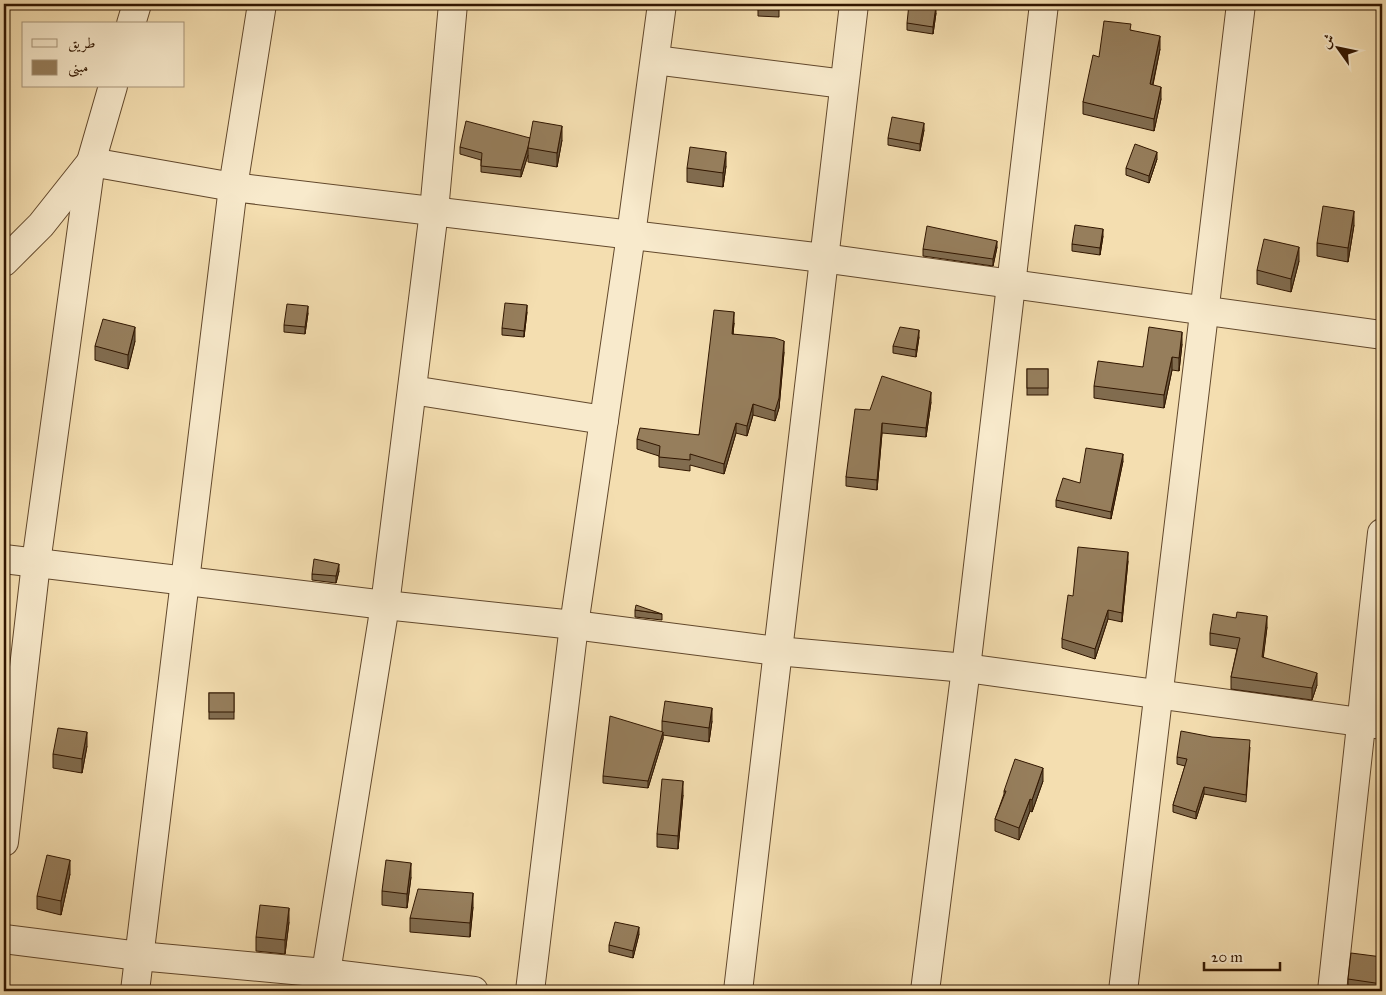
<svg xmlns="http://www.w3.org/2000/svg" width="1386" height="995" viewBox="0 0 1386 995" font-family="'IM FELL Great Primer',Amiri,serif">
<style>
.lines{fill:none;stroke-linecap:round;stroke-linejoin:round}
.street-casing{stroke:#62482c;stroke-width:30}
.street{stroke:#f8eacc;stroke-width:28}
.wall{fill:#816c4f;stroke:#311600}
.shaded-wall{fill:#695840;stroke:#311600}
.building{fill:#967e5c;stroke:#311600}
</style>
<rect width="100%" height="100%" fill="#f4deb0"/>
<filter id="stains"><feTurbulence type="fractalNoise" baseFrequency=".004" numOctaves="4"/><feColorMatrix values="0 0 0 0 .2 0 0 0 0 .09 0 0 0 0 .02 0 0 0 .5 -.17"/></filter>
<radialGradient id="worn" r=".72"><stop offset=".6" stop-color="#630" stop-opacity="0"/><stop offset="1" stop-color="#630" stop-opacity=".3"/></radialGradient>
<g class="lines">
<defs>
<g id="street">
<polyline points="131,24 137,4"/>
<polyline points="655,60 844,84"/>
<polyline points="4,262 41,225 91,162 233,187 823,258 1382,335"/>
<polyline points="412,390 604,420"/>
<polyline points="4,559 385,605 574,625 777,651 966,668 1382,725"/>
<polyline points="4,842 36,563 91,162 113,86"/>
<polyline points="4,939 139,956 325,973 474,991"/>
<polyline points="135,991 233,187 262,4"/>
<polyline points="323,991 385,605 434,211 453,4"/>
<polyline points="530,991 574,625 631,235 662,4"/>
<polyline points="738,991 854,4"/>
<polyline points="925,991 966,668 1044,4"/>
<polyline points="1123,991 1241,4"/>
<polyline points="1332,991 1382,533"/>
</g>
</defs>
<use href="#street" class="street-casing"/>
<use href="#street" class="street"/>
</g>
<g class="wall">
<polygon points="758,4 779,4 779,17 758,16"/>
<polygon points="936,13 933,34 907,30 907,23"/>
<polygon points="1131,30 1160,49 1153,85 1161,99 1154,131 1083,114 1083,102 1099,57"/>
<polygon points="924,130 920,151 888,145 888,138"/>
<polygon points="530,138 562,140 557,167 528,162 528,155 521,177 481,172 481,160 460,154 460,147"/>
<polygon points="1157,159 1149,183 1126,175 1126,168"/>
<polygon points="726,166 723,187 687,182 687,168"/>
<polygon points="1354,225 1348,262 1317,256 1317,243"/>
<polygon points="1103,236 1100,255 1072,251 1072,244"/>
<polygon points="997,247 993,266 923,256 923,249"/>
<polygon points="1299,261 1291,292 1257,284 1257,270"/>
<polygon points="527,312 524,337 502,335 502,328"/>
<polygon points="308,313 305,334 284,332 284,325"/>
<polygon points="734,323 733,334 784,352 779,408 775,421 753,415 747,436 736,433 724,474 690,465 690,471 659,467 659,456 637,449 637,439 699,435"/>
<polygon points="919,337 916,357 893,353 893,346"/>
<polygon points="135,341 128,369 95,360 95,346"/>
<polygon points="1182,344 1179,371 1172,370 1164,408 1094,398 1094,386 1143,367"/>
<rect x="1027" y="369" width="21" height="26"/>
<polygon points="931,402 926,437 882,433 877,490 846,486 846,477 870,410"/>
<polygon points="1123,461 1111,519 1056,507 1056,500 1080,483"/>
<polygon points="1128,561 1122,622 1108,619 1095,659 1062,648 1062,639 1073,596"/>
<polygon points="339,571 336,583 312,580 312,574"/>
<polygon points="635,610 662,614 662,620 635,617"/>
<polygon points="1267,627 1263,657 1317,685 1312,700 1231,689 1231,677 1237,649 1210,645 1210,633"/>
<rect x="209" y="693" width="25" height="26"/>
<polygon points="662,721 712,721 709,742 663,735 663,739 648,788 603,783 603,776 662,731"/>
<polygon points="87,746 82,773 53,768 53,754"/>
<polygon points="1250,747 1246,802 1204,794 1196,819 1173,812 1173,805 1185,766 1177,764 1177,757"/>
<polygon points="1043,781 1032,812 1030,811 1019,840 995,831 995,819 1004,794 1004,791"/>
<polygon points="683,795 678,849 657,847 657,834"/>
<polygon points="70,874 61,915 37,909 37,896"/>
<polygon points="411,877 407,908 382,905 382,891"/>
<polygon points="473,907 470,937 410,932 410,918"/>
<polygon points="289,922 285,954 256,951 256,937"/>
<polygon points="639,934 633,958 609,952 609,945"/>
<polygon points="1382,957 1382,991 1357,991 1348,990 1348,979"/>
</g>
<g class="shaded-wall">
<polygon points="936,6 936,13 933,34 933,27"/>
<polygon points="1160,36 1160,49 1150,97 1150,84"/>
<polygon points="1161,87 1161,99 1154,131 1154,119"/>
<polygon points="924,123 924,130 920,151 920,144"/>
<polygon points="562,126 562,140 557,167 557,153"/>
<polygon points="531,138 528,148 528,155 521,177 521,170"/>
<polygon points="726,152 726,166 723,187 723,173"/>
<polygon points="1157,152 1157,159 1149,183 1149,176"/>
<polygon points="1354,211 1354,225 1348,262 1348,248"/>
<polygon points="1103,229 1103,236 1100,255 1100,248"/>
<polygon points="997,241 997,247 993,266 993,259"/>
<polygon points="1299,247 1299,261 1291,292 1291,279"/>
<polygon points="527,305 527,312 524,337 524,331"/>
<polygon points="308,306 308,313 305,334 305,327"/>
<polygon points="734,312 734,323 732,345 732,334"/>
<polygon points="135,327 135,341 128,369 128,355"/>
<polygon points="919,330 919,337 916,357 916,350"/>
<polygon points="1182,332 1182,344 1179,371 1179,358"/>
<polygon points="784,341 784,352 779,408 775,421 775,411"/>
<polygon points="1172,357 1172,370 1164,408 1164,395"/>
<polygon points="931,392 931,402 926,437 926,428"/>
<polygon points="753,404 753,415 747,436 747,426"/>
<polygon points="736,423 736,433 724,474 724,464"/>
<polygon points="882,423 882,433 877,490 877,480"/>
<polygon points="1123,454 1123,461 1111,519 1111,512"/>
<polygon points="1128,552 1128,561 1122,622 1122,613"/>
<polygon points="339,564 339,571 336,583 336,576"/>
<polygon points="1108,610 1108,619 1095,659 1095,649"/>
<polygon points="1267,616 1267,627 1262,668 1262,657"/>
<polygon points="1317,673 1317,685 1312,700 1312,688"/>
<polygon points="712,708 712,721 709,742 709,728"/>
<polygon points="87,732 87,746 82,773 82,759"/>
<polygon points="663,732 663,739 648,788 648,781"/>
<polygon points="1043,768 1043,781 1032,812 1032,800"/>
<polygon points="683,781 683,795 678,849 678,836"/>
<polygon points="1204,787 1204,794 1196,819 1196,812"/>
<polygon points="1030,799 1030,811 1019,840 1019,828"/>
<polygon points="70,860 70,874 61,915 61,901"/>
<polygon points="411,863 411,877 407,908 407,894"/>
<polygon points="473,893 473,907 470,937 470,923"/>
<polygon points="289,908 289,922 285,954 285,940"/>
<polygon points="639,927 639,934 633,958 633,951"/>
</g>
<g class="building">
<rect x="758" y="4" width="21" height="6"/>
<polygon points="909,4 936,6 933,27 907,23"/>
<polygon points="1104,21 1131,24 1130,30 1160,36 1150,84 1161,87 1154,119 1083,102 1093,55 1099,57"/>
<polygon points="892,117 924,123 920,144 888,138"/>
<polygon points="466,121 530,138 528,147 521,170 481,166 482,153 460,147"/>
<polygon points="533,121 562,126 557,153 528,148"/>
<polygon points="1135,144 1157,152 1149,176 1126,168"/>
<polygon points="690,147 726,152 723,173 687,168"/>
<polygon points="1323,206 1354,211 1348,248 1317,243"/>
<polygon points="1075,225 1103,229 1100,248 1072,244"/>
<polygon points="927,226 997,241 993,259 923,249"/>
<polygon points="1264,239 1299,247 1291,279 1257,270"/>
<polygon points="505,303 527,305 524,331 502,328"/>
<polygon points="287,304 308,306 305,327 284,325"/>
<polygon points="714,310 734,312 732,334 775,338 784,341 779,398 775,411 753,404 747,426 736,423 724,464 690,454 690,460 659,457 660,446 637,439 640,428 699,435"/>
<polygon points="103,319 135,327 128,355 95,346"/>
<polygon points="900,327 919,330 916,350 893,346"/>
<polygon points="1149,327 1182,332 1179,358 1172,357 1164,395 1094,386 1098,361 1143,367"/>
<rect x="1027" y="369" width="21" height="19"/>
<polygon points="882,376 931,392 926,428 882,423 877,480 846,477 855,409 870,410"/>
<polygon points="1086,448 1123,454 1111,512 1056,500 1063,478 1080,483"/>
<polygon points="1078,547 1128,552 1122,613 1108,610 1095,649 1062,639 1068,595 1073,596"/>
<polygon points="314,559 339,564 336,576 312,574"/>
<polygon points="636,605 662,614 635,610"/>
<polygon points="1237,612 1267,616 1262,657 1317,673 1312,688 1231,677 1240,638 1210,633 1213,614 1236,618"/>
<rect x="209" y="693" width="25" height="19"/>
<polygon points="665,701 712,708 709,728 662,721"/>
<polygon points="610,716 663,732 648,781 603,776"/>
<polygon points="58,728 87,732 82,759 53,754"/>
<polygon points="1181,731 1212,737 1250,740 1246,795 1204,787 1196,812 1173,805 1187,759 1177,757"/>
<polygon points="1015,759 1043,768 1032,800 1030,799 1019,828 995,819 1006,791 1004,791"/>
<polygon points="662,779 683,781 678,836 657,834"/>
<polygon points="47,855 70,860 61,901 37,896"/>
<polygon points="386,860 411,863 407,894 382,891"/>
<polygon points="418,889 473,893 470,923 410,918"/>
<polygon points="260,905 289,908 285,940 256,937"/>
<polygon points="615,922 639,927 633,951 609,945"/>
<polygon points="1351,953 1382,957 1382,984 1348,979"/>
<polygon points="643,990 653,991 643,991"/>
</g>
<rect width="1386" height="995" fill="none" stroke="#f4deb0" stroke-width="20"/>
<rect x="5" y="5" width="1376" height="985" fill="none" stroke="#311600" stroke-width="2.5"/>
<rect x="10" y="10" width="1366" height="975" fill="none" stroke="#311600"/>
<rect x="22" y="22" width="162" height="65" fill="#f8eacc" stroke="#a8957a"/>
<rect x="32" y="39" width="25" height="8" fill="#f8eacc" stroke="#a8957a"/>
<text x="68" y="48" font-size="15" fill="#311600">طريق</text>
<rect x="32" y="60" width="25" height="15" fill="#967e5c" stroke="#a8957a"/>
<text x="68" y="72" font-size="15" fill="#311600">مبنى</text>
<g transform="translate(1338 48) rotate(303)" stroke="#f8eacc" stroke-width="4" paint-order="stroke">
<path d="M0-4L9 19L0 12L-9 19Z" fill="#311600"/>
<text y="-8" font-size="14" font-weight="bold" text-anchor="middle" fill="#311600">ش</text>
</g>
<path d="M1204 962v8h76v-8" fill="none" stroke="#311600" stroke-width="2.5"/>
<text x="1211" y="962" font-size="15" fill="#311600" stroke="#f8eacc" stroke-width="4" paint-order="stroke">20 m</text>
<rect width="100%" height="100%" filter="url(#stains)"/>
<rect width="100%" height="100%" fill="url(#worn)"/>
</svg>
